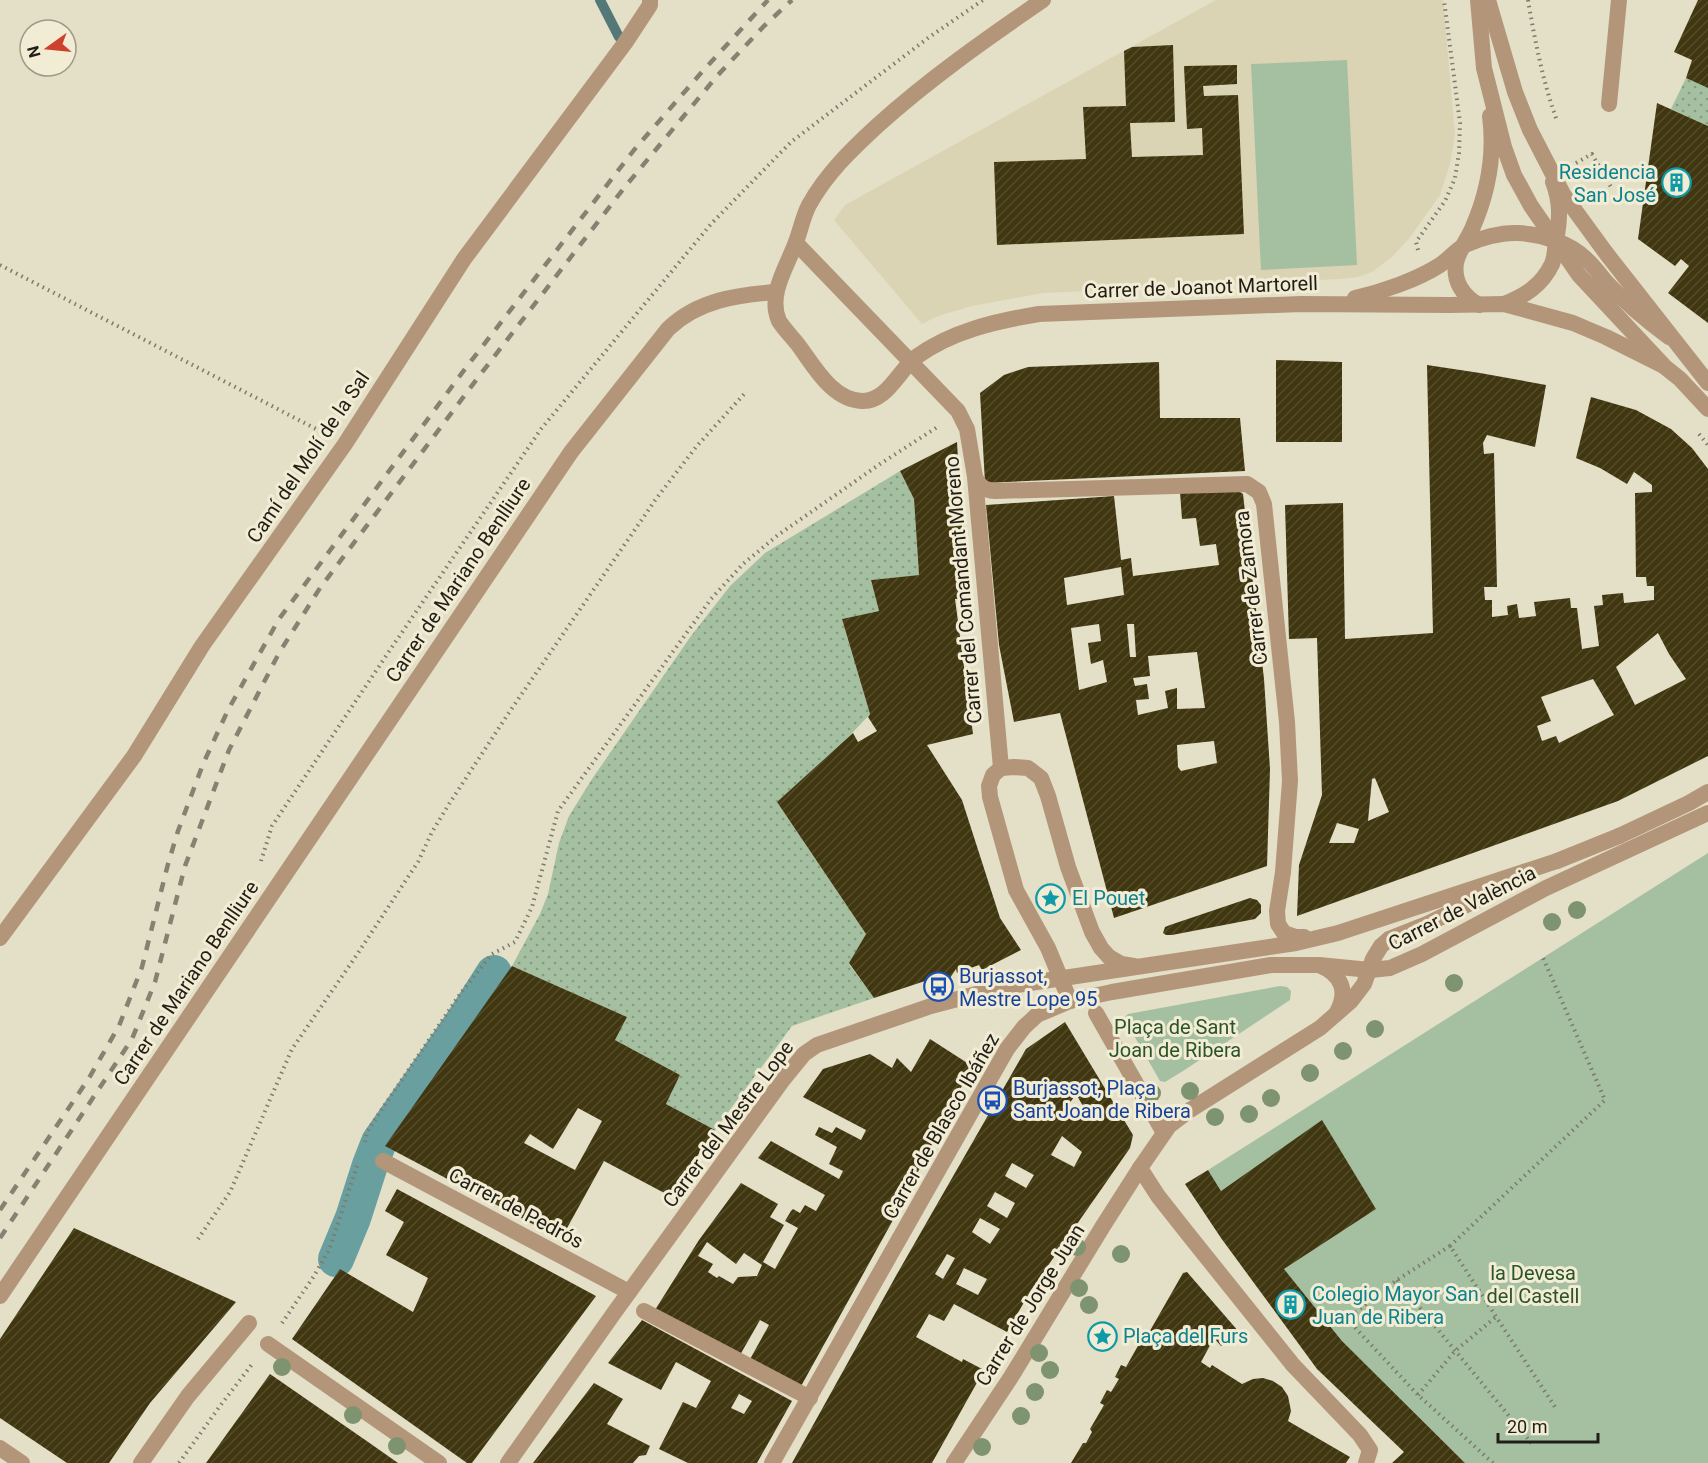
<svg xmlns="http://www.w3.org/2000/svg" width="1708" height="1463" viewBox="0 0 1708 1463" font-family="Roboto,sans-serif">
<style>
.built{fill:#dad3b4}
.grass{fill:url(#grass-dots)}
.green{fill:#a4c0a1}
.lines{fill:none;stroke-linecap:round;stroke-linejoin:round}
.stream{stroke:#547877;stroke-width:10}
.canal{stroke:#6a9fa0;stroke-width:36}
.building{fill:url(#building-hatch);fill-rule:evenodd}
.path{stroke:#7d7a6a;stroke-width:4;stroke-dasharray:1.5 4.5;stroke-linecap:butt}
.service{stroke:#b3967a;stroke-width:16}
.pedestrian{stroke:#b3967a;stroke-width:16}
.minor{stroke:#b3967a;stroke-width:16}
.tertiary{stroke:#b3967a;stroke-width:16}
.rail{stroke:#858271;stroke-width:4.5;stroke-dasharray:10 10;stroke-linecap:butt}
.tree{fill:#7e936f}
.labels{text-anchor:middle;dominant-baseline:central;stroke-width:6;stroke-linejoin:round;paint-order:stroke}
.culture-label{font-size:20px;fill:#0d838f;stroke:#f2ecd4;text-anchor:start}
.street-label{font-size:20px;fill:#201e16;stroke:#f2ecd4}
.transit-label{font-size:20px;fill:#164399;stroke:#f2ecd4;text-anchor:start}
.park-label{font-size:20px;fill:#2a5427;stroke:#f2ecd4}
</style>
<defs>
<pattern id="grass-dots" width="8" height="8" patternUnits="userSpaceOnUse" patternTransform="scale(1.5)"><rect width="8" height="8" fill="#a4c0a1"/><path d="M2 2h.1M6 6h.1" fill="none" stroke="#859b82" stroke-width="1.8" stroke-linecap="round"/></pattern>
<pattern id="building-hatch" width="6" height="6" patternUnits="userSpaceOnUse" patternTransform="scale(1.5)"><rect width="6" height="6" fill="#403711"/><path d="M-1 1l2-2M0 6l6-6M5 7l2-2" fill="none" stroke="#534b2a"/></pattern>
</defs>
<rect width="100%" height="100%" fill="#e4dfc7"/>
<polygon class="built" points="1216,0 1443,0 1455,135 1450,164 1440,195 1411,236 1393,256 1372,272 1358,277 1340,279 1043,293 972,306 938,316 922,324 834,220 845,205"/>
<g class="grass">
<polygon points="1686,78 1708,88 1708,126 1671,109"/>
<polygon points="900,471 914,499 919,575 871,580 879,611 842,619 870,714 839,747 777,802 866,934 849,964 874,998 792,1026 715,1130 666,1104 680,1075 615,1040 627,1017 512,966 540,914 548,894 559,843 569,816 592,779 691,636 730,586 765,553"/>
</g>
<g class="green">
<polygon points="1347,60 1357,265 1261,270 1251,64"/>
<polygon points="1708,853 1708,1463 1465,1463 1342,1341 1284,1269 1376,1209 1322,1121 1221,1191 1208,1170"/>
<polygon points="1280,986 1287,987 1291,991 1290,1000 1183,1071 1165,1082 1160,1081 1124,1018 1128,1014"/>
</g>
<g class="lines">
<polyline class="stream" points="600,0 619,37"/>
<polyline class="canal" points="336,1259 353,1218 370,1165 379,1142 464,1020 494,973"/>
</g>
<g class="building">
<polygon points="1698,0 1708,0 1708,88 1686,78 1692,60 1674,52"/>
<polygon points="1173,45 1175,122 1130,123 1132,157 1203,155 1202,128 1187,129 1184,66 1237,65 1237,84 1203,86 1204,96 1238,95 1244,234 997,245 994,162 1086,159 1083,107 1126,106 1124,51 1132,47"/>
<polygon points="1657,103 1708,126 1708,323 1668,293 1689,266 1681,259 1675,266 1638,239"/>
<polygon points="1276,360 1342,362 1342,442 1276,442"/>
<polygon points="1159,362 1160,418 1240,418 1245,471 985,483 980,393 1004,375 1028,367"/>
<path d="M 1427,365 L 1480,373 L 1546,385 L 1535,447 L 1487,435 L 1483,443 L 1484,454 L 1494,453 L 1497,587 L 1484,587 L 1485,600 L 1492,600 L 1492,617 L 1508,615 L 1507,606 L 1517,604 L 1519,618 L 1536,616 L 1534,602 L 1570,598 L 1571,608 L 1577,608 L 1582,649 L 1599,646 L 1594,606 L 1603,605 L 1602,595 L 1623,593 L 1624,603 L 1654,600 L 1654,586 L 1647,586 L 1646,577 L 1636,577 L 1635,493 L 1652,492 L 1652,485 L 1634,472 L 1627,484 L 1600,468 L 1576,458 L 1591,397 L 1636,410 L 1671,429 L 1692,448 L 1708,469 L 1708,756 L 1618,801 L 1297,916 L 1299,865 L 1322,795 L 1317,638 L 1289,639 L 1285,505 L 1343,503 L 1345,639 L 1433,633 ZM 1658,633 L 1669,654 L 1686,679 L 1635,705 L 1616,667 ZM 1593,679 L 1614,715 L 1559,743 L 1556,736 L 1542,741 L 1537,726 L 1551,721 L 1541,697 ZM 1375,778 L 1389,812 L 1368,821 L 1372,779 ZM 1337,823 L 1359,829 L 1354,843 L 1329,843 Z"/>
<polygon points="957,442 966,598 955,599 973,734 927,745 962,800 1000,918 1021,950 982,970 979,965 957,973 956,969 950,978 948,975 928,980 874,998 849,963 866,934 777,802 853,733 858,742 877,731 868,717 870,714 842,619 879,611 871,580 919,575 914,499 900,471"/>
<path d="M 1180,492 L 1240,492 L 1243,494 L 1264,679 L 1270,769 L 1267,866 L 1114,918 L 1060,713 L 1014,722 L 999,645 L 986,505 L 1114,496 L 1121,560 L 1131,558 L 1133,576 L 1219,565 L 1216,544 L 1200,546 L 1196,518 L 1182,519 ZM 1121,567 L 1124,595 L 1067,605 L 1064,578 ZM 1099,624 L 1101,641 L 1088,643 L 1091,664 L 1103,660 L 1107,682 L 1079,690 L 1071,628 ZM 1127,624 L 1134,624 L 1136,657 L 1130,657 ZM 1197,652 L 1205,708 L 1177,709 L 1177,688 L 1165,691 L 1168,708 L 1138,715 L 1136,700 L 1149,699 L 1147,684 L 1135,686 L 1133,678 L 1150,676 L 1148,656 ZM 1214,741 L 1217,763 L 1181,771 L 1178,767 L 1177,745 Z"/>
<polygon points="1250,898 1257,900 1261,905 1261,913 1255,919 1172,935 1166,935 1163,933 1165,927 1170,925"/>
<path d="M 512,966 L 627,1017 L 615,1040 L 680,1075 L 666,1104 L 715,1130 L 670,1196 L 604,1161 L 561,1239 L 385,1146 ZM 578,1108 L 602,1121 L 575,1170 L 524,1143 L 530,1134 L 553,1149 Z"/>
<path d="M 1065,1022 L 1133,1135 L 1130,1148 L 1031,1290 L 1007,1332 L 954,1304 L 944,1321 L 929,1314 L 916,1337 L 962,1362 L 963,1359 L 984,1370 L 932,1463 L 792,1463 L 897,1274 L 1026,1049 ZM 1076,1094 L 1083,1106 L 1077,1114 L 1067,1107 ZM 1062,1136 L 1082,1152 L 1074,1167 L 1051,1155 ZM 1012,1163 L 1034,1175 L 1026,1188 L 1005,1176 ZM 995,1192 L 1015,1203 L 1007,1218 L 987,1206 ZM 980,1218 L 1000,1229 L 990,1244 L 972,1232 ZM 947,1254 L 955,1258 L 943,1279 L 935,1274 ZM 964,1268 L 987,1279 L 978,1295 L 956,1284 Z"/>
<path d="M 930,1039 L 972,1066 L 898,1211 L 800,1388 L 749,1361 L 769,1325 L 760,1320 L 740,1355 L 655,1310 L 699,1240 L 741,1183 L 778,1204 L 770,1217 L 784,1225 L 763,1262 L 775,1269 L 798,1228 L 785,1221 L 791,1211 L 793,1209 L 800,1213 L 805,1205 L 816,1211 L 825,1195 L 758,1158 L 771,1141 L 839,1179 L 843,1171 L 829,1164 L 837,1147 L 815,1135 L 819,1127 L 832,1133 L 836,1127 L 861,1140 L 866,1130 L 803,1097 L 823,1069 L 870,1054 L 892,1068 L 897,1058 L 911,1072 ZM 707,1242 L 736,1264 L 744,1253 L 762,1265 L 757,1276 L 738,1277 L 733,1284 L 719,1276 L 717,1278 L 708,1272 L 713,1264 L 698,1256 Z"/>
<polygon points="1322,1120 1376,1209 1284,1269 1342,1341 1465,1463 1392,1463 1404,1452 1317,1369 1221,1238 1185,1184 1208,1170 1221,1191"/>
<polygon points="397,1189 596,1296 472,1463 467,1463 292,1339 340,1269 413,1312 428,1278 386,1255 404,1222 385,1211"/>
<polygon points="74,1228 236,1302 150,1403 109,1463 67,1463 0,1418 0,1339"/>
<polygon points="1187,1272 1239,1332 1221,1346 1214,1338 1201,1362 1210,1368 1212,1365 1242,1384 1253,1379 1263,1378 1273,1381 1282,1387 1288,1396 1291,1411 1288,1421 1350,1457 1346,1463 1071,1463 1083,1443 1086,1443 1092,1432 1090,1429 1104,1405 1100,1403 1107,1390 1111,1392 1119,1379 1115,1377 1121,1365 1126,1367 1139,1344 1143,1343 1183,1273"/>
<path d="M 642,1320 L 792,1401 L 757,1463 L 688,1463 L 659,1449 L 683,1402 L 696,1408 L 711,1381 L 676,1362 L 661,1390 L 608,1363 ZM 739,1394 L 752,1401 L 744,1414 L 731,1408 Z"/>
<polygon points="270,1374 371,1444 398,1463 206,1463"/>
<polygon points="594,1383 623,1399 607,1424 650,1446 646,1455 639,1456 633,1463 533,1463"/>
</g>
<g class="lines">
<g class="path">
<path d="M 1528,0 C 1535,41 1543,82 1557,121"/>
<polyline points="1576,163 1592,154 1611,187"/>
<polyline points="1418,250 1416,242 1445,201 1455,178 1459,153 1460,123 1444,0"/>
<polyline points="0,265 322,432"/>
<polyline points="1699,434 1708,445"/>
<polyline points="261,861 272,826 392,647 541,429 711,224 791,142 928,38 983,0"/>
<polyline points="365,1142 367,1132 378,1115 460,994 492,954 515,942 532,907 558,811 711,599 743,564 778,535 880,464 939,426"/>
<polyline points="198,1239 230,1192 292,1049 354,959 418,862 432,832 449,804 508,714 656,499 696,447 746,392"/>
<polyline points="1450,1246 1605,1100 1543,958"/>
<polyline points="1397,1280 1533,1445"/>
<polyline points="282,1323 314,1276 329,1250 357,1166"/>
<polyline points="1418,1395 1455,1351 1497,1316"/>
<polyline points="179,1463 220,1406 253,1363"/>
<polyline points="1493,1463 1418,1395 1347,1319 1397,1280 1450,1246 1555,1407"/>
</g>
<g class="service">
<polyline points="0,1448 22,1463"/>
<polyline points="141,1463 188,1396 249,1323"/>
</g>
<g class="pedestrian">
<polyline points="644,1311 810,1398"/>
<polyline points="268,1344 439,1463"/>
<polyline points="954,1463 1011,1377 1103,1226 1140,1168"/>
</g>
<g class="minor">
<path d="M 1043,0 C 986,39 929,79 877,126 C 852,149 826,174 809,205 C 802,218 800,234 794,247 C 785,270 768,296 779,321 C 784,329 793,338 799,346 C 814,366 832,400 862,401 C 887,402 899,370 916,357 C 952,331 996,321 1039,314 L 1301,304 L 1450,305 L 1504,304 L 1573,323 L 1606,337 L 1662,365"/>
<polyline points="1609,104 1619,0"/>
<polyline points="796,243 958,411 967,429 975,477 1001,768"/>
<path d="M 1355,298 C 1381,292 1417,280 1440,265 C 1449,259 1456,250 1465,245 C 1480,238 1502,232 1518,233 C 1541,234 1570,243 1586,259 C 1594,266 1600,275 1607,283 C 1626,303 1647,321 1669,337"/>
<path d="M 1504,304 C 1525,296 1542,285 1552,264 C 1555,257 1555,248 1556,241 C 1560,219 1561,203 1553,182"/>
<path d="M 1479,305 C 1464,297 1453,282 1456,263 C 1458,252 1467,240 1472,229 C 1488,193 1495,155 1490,116"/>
<path d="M 975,477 C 980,487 984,490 995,491 L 1247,484 L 1259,492 L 1264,504 L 1287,722 L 1290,781 L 1283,872 L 1277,911 L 1278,924 L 1284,933 L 1296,937 L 1304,937"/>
<polyline points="1619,836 1689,803 1708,792"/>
<polyline points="0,938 134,756 202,646 345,444 464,259 625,43 650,5 650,0"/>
<path d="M 1319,965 C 1342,975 1349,991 1336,1014"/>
<polyline points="1070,1001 1048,948 1016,890 990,797 989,786 993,775 1001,768 1014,767 1028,768 1041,778 1048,796 1068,867 1092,932 1101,948 1109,957 1121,964 1134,966"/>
<polyline points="1096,1013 1164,1133"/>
<polyline points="383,1161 629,1292"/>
<path d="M 0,1296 L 571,452 L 668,329 C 698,300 737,295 776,292"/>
<polyline points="508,1463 614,1313 782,1081 804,1054 817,1045 931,1006 1003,987 1296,943 1338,933 1557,861"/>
<polyline points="1366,1463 1370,1450 1360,1435 1293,1365 1188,1234 1158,1196 1140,1168 1169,1126 1190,1110 1320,1028 1351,1001 1364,984 1373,959 1381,946 1389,939 1427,924 1489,894"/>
</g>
<g class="tertiary">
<polyline points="1478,0 1484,68 1504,147 1514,175 1531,206 1579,275 1665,367 1680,379 1708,409"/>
<polyline points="1488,0 1515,92 1530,130 1563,194 1606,253 1708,383"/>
<polyline points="1557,861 1619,836"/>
<polyline points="772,1463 1007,1049 1024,1027 1037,1015 1070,1001 1112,992 1271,965 1319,965 1370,970 1390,968 1422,954 1546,888 1708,813"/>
</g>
<g class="rail">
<polyline points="0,1210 89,1078 119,1026 142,967 168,864 178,831 203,764 228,710 279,619 465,369 634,150 701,73 768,0"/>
<polyline points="0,1238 132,1039 155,982 185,866 229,750 279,653 320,588 480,375 624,188 717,76 764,26 792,0"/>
</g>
</g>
<g class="tree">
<circle cx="1577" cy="910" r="9"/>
<circle cx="1552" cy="922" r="9"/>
<circle cx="1454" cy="983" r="9"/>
<circle cx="1375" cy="1029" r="9"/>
<circle cx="1343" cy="1051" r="9"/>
<circle cx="1310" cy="1073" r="9"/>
<circle cx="1190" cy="1091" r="9"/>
<circle cx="1152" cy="1093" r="9"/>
<circle cx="1271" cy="1098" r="9"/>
<circle cx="1249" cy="1114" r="9"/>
<circle cx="1215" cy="1117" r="9"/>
<circle cx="1077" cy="1247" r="9"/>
<circle cx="1121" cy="1254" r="9"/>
<circle cx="1079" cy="1288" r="9"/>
<circle cx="1089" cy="1305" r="9"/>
<circle cx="1039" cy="1353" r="9"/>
<circle cx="282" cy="1367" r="9"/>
<circle cx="1050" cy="1370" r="9"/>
<circle cx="1035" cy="1392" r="9"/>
<circle cx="353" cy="1415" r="9"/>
<circle cx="1021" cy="1416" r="9"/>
<circle cx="397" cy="1446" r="9"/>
<circle cx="982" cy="1447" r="9"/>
</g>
<defs>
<symbol id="building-ring" viewBox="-11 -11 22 22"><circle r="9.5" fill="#f2ecd4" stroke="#0f9aa8" stroke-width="1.5"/><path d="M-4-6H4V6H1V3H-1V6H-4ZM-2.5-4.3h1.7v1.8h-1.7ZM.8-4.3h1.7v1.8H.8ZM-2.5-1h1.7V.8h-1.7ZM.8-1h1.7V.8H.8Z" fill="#0f9aa8"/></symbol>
<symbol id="sight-ring" viewBox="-11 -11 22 22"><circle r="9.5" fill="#f2ecd4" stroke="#0f9aa8" stroke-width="1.5"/><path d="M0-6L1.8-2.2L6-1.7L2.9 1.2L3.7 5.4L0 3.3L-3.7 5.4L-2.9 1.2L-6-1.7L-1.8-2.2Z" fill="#0f9aa8"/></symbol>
<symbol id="bus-ring" viewBox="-11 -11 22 22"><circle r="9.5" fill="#f2ecd4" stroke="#1a4fb4" stroke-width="1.5"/><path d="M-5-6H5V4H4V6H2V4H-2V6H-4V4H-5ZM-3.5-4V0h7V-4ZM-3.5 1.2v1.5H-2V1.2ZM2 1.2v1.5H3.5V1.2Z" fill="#1a4fb4"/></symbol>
</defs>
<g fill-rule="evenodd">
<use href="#building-ring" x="1660" y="166" width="33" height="33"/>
<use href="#sight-ring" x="1034" y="882" width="33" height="33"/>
<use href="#bus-ring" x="922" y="970" width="33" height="33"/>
<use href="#bus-ring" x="976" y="1084" width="33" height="33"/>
<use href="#building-ring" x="1274" y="1288" width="33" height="33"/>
<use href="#sight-ring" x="1086" y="1320" width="33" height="33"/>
</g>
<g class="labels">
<g class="culture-label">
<text x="1656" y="172" text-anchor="end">Residencia<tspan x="1656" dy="23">San José</tspan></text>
<text x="1072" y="898">El Pouet</text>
<text x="1312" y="1294">Colegio Mayor San<tspan x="1312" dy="23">Juan de Ribera</tspan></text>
<text x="1123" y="1336">Plaça del Furs</text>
</g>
<g class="street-label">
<text transform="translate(1201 287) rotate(-2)">Carrer de Joanot Martorell</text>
<text transform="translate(308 457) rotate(-56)">Camí del Molí de la Sal</text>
<text transform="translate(458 580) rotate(-56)">Carrer de Mariano Benlliure</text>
<text transform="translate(1251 588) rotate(-97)">Carrer de Zamora</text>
<text transform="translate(963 590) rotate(-95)">Carrer del Comandant Moreno</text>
<text transform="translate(1462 908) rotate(-27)">Carrer de València</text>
<text transform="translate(186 983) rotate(-56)">Carrer de Mariano Benlliure</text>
<text transform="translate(728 1124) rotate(-53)">Carrer del Mestre Lope</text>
<text transform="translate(941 1126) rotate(-60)">Carrer de Blasco Ibáñez</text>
<text transform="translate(516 1208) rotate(28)">Carrer de Pedrós</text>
<text transform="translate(1030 1305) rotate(-58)">Carrer de Jorge Juan</text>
</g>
<g class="transit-label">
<text x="959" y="976">Burjassot,<tspan x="959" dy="23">Mestre Lope 95</tspan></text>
<text x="1013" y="1088">Burjassot, Plaça<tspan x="1013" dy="23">Sant Joan de Ribera</tspan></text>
</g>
<g class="park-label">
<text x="1175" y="1027">Plaça de Sant<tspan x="1175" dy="23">Joan de Ribera</tspan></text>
<text x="1533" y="1273">la Devesa<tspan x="1533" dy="23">del Castell</tspan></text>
</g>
</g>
<g transform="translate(48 48) rotate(255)"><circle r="28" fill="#f2ecd4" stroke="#9e9a88" stroke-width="1.5"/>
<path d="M0-4.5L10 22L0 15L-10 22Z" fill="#cd412d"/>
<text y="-9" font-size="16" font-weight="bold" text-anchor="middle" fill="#201e16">N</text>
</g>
<path d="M1498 1433v9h100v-9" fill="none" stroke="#201e16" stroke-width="3"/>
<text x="1507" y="1433" font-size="18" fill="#201e16" stroke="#f2ecd4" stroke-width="4.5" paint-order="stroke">20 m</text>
</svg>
